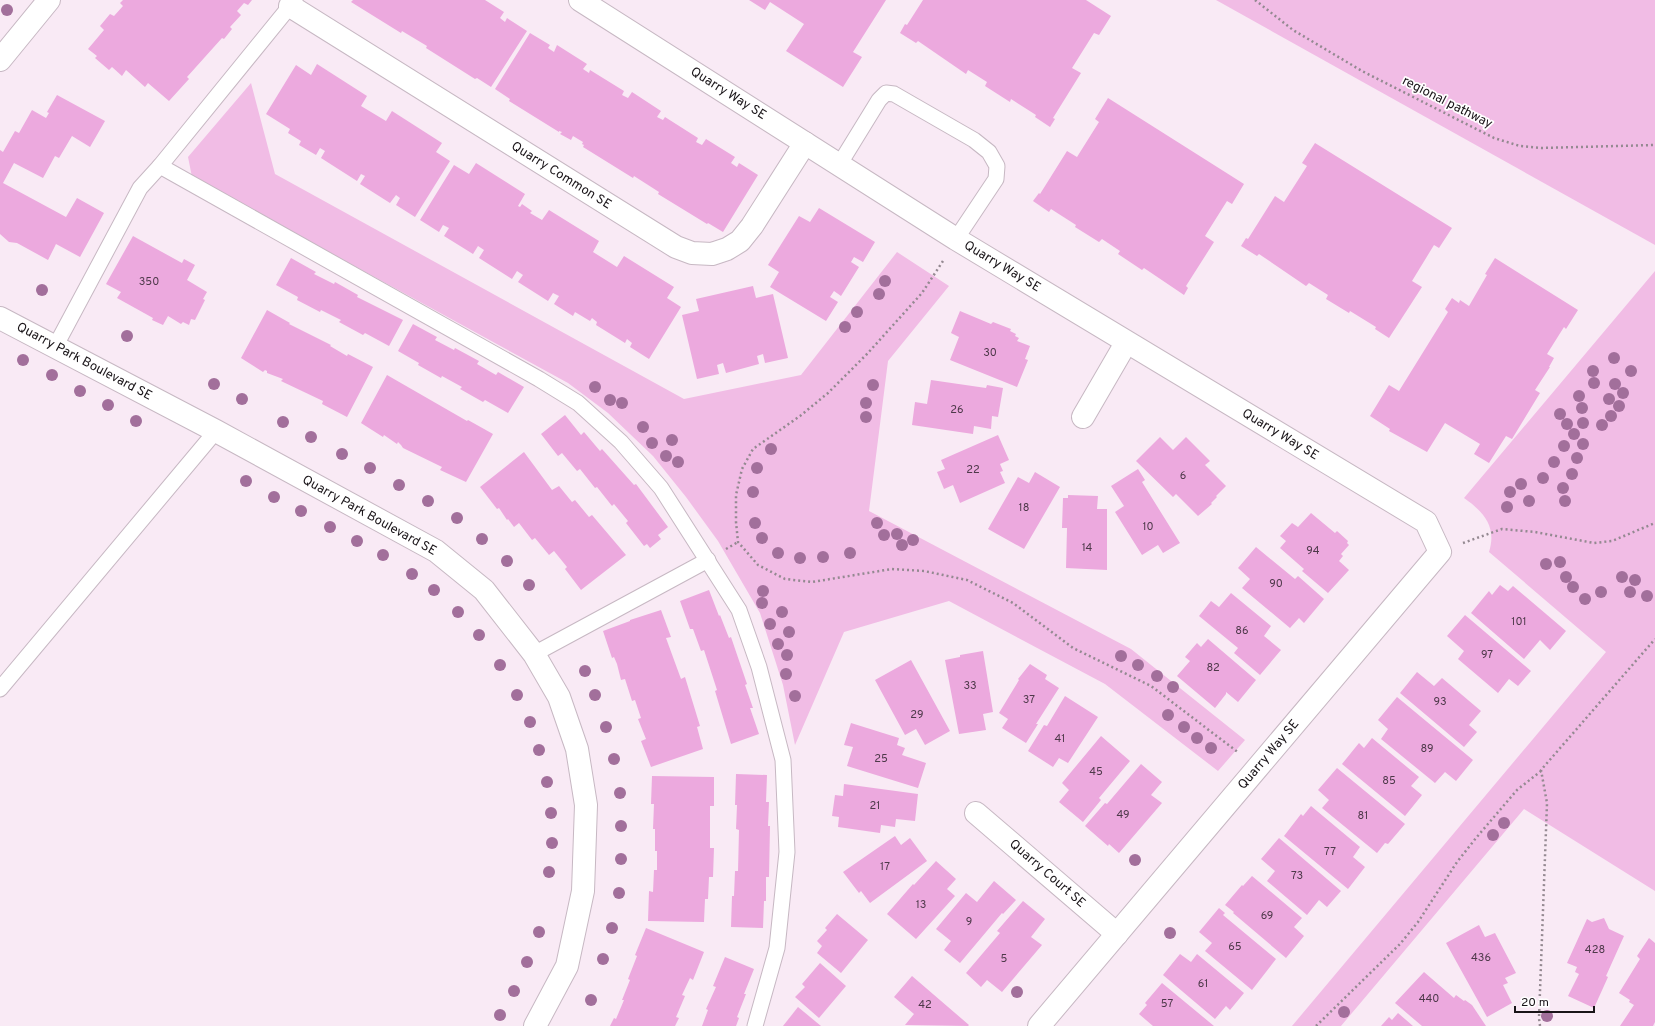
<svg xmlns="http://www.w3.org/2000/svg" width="1655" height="1026" viewBox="0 0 1655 1026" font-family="Overpass,sans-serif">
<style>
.green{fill:#f1bce5}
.building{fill:#eca9de}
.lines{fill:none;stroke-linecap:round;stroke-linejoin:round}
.lane-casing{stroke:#c7b8c3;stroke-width:17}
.street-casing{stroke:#c7b8c3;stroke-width:24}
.secondary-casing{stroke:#c7b8c3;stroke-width:24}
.path{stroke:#948991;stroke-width:2.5;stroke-dasharray:2 3;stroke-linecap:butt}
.lane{stroke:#fff;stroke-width:15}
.street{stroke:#fff;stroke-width:22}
.secondary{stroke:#fff;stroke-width:22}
.tree{fill:#a26f9b}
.labels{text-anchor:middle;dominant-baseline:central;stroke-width:3.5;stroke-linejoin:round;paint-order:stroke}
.number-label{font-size:11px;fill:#4e394a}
.street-label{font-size:13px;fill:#191418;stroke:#fff}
</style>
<rect width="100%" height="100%" fill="#f9eaf5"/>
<g class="green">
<polygon points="1216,0 1655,0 1655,245"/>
<polygon points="251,83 275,174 684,399 801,375 897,252 949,286 888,361 869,511 1131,649 1245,740 1218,771 1105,684 949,601 844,632 795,745 783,685 760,613 718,541 686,497 653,456 608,413 568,383 192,177 188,157"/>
<path d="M 1655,271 L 1655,891 L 1524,809 L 1341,1026 L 1292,1026 L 1606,652 L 1489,552 C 1497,527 1484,512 1464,498 Z"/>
</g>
<g class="building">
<polygon points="123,0 252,0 248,5 244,3 237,11 241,15 230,27 232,29 224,39 222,38 187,77 189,79 169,101 148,83 145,87 126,70 122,76 112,67 109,70 95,58 97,56 88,49 104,30 100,26 110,14 114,16 123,6 120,3"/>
<polygon points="353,0 485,0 504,12 500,18 505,22 507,18 527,31 491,87 477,78 475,79 426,48 427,46 402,31 401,33 351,2"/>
<polygon points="749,0 886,0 853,52 862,57 843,87 786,51 804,24 770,2 765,10"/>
<polygon points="923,0 1086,0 1111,16 1099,35 1094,33 1072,68 1081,73 1053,118 1055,119 1050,127 1035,117 1036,115 1011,99 1010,102 985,86 987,82 968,70 966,74 918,41 916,43 900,33 905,24 907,25"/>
<polygon points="530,33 550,45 548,48 554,52 557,45 587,64 583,69 589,73 590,70 624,91 622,95 628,98 632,92 661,111 657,117 663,120 665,117 698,138 696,142 702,145 706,139 735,157 731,163 737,167 739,163 758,175 723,232 708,223 707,224 658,194 659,192 634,176 633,178 583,147 584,145 582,144 583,142 573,136 571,140 560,134 562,132 559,131 559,132 509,101 510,99 495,89"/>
<polygon points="317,64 367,96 361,106 386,121 392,111 442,143 436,152 450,161 415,217 396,205 400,198 396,195 390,203 360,184 365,176 361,174 357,181 321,158 325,151 320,148 316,155 299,145 301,141 288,133 290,129 266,114 296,65 311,75"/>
<polygon points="57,95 105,121 90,147 72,136 59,158 55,156 43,178 14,163 3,183 66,217 77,198 104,213 80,257 56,244 48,260 17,243 9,242 0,234 0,150 3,152 15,131 19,133 32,110 46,118 49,113 47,112"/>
<polygon points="1108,98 1244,184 1232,204 1227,201 1205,236 1214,242 1186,286 1188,288 1184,295 1144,268 1142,270 1118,254 1120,251 1102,239 1099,242 1075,227 1076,225 1051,209 1049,212 1033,201 1039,193 1040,194 1067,151 1077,157 1099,122 1095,119"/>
<polygon points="1315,143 1452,228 1439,248 1434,245 1412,281 1422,287 1389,338 1375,329 1376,327 1350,311 1349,313 1326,299 1328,295 1309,283 1306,286 1259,254 1257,256 1241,246 1246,238 1248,239 1275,196 1284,202 1307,166 1302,163"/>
<polygon points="476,163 525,194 518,206 520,207 522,204 532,211 530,213 542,220 549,210 599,241 593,252 617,267 624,256 674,287 667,298 681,307 649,359 630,347 632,343 627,339 625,343 596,325 597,322 592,318 590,321 575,312 573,316 554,304 559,296 553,293 548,301 518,282 523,275 517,271 512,279 479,258 484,250 478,246 473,254 444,236 449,228 443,225 439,232 420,220 454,165 469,174"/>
<polygon points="819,208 875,242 863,262 854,257 851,262 859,267 841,296 834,291 830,297 838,302 826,321 770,287 779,272 768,265 799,216 810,222"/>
<polygon points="133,236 182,263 184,259 195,265 187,280 207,292 203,299 205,300 195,320 191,319 189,325 183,322 181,324 168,316 163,325 152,320 153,318 117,298 121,292 106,284"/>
<polygon points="291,258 316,272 314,274 334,284 335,282 358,295 357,297 403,320 389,346 365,333 363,335 339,322 341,320 321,310 320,312 297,300 298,297 276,285"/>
<polygon points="1495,258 1578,310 1566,329 1564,327 1547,354 1554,358 1549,367 1550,367 1535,390 1540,393 1512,439 1506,436 1489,463 1474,454 1480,444 1445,423 1427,452 1389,431 1390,429 1370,416 1389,385 1399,391 1448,312 1445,309 1452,298 1459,303 1460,300 1469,306 1487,275 1485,274"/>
<polygon points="753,286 756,298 773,294 788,358 765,363 763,354 757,356 759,364 726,373 723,363 717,365 719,374 697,379 682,315 699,311 696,299"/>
<polygon points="267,310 290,323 289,324 331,345 330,346 347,356 348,354 373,367 347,417 322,404 323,401 283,382 281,381 283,379 267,373 267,371 265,370 263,372 241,358"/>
<polygon points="960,311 991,324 993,322 1011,329 1010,331 1016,334 1015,336 1019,338 1017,341 1030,346 1025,359 1028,360 1017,387 950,360 959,337 951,333"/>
<polygon points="413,324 437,337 435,340 454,350 455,348 479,361 477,364 496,375 498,372 524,387 508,413 485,400 483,402 460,389 462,387 442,376 441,378 418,365 419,363 398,351"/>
<polygon points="387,375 467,421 468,420 493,434 466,482 440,470 442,467 403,448 401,445 398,442 397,444 384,435 383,437 361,423"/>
<polygon points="931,380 986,388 987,385 1003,388 998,417 992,416 991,429 974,426 973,434 912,425 915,402 927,404"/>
<polygon points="565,415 581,435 584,432 600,451 602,449 634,485 636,484 668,527 658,535 661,539 650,548 647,544 644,546 626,523 628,521 614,504 612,506 597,487 595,488 580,469 577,471 562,453 558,456 541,434"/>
<polygon points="998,435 1009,460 1000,464 1003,471 1000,472 1005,483 960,503 953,485 944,489 937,472 945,469 941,460"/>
<polygon points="1160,437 1173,450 1186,437 1210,461 1205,465 1226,486 1216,496 1217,497 1211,503 1212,504 1198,516 1176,494 1173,497 1136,461"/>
<polygon points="524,452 552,490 559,486 572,502 575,500 589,517 592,515 626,555 581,590 565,569 567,567 554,551 549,555 535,538 532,540 519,523 514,527 508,519 507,520 499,508 497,509 480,487"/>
<polygon points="1138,469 1145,480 1142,482 1180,543 1163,553 1158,545 1142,555 1115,512 1124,506 1111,486"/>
<polygon points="1035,472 1060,487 1024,549 988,529 1018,477 1029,483"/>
<polygon points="1068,495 1098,496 1097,509 1107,509 1107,570 1066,568 1067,528 1062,528 1063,498 1068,498"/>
<polygon points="1311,513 1335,533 1337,531 1348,541 1347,543 1349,545 1341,554 1343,556 1339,561 1349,570 1328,593 1302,571 1304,569 1280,548 1286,541 1280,536 1292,523 1298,527"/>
<polygon points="1256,547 1295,579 1298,576 1324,599 1304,623 1299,618 1290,628 1242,588 1250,579 1238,568"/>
<polygon points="1500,585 1508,591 1513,586 1566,631 1550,650 1540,640 1524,659 1471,613 1489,591 1492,595"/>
<polygon points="709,590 719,616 720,615 729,638 731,637 747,684 745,685 753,708 750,708 759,734 731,744 715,691 717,690 704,650 701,651 693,629 690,629 680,601"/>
<polygon points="1231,593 1271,626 1264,636 1281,650 1260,675 1234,653 1238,648 1199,616 1211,601 1219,607"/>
<polygon points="661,610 671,637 666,638 681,679 685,677 700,726 697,727 703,749 651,767 641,741 646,739 638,719 641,718 635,700 632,701 625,679 621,680 617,664 614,657 612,658 603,631 630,621 630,620"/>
<polygon points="1465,615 1531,671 1518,686 1509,679 1498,693 1458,659 1464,651 1447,636"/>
<polygon points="1208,639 1256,680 1238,702 1226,692 1226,694 1215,708 1177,676 1190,661 1185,657 1197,643 1201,647"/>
<polygon points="983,651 993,712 983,714 986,730 959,734 945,660 960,657 960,655"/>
<polygon points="911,660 950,731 925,745 916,729 905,735 875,680"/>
<polygon points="1030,664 1047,675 1045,679 1059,688 1036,724 1038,724 1026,743 1002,728 1008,719 999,713 1019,680 1018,679"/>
<polygon points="1417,672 1434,686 1442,678 1481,711 1469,725 1477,732 1464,747 1400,693"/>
<polygon points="1065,696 1098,717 1068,763 1059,758 1053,767 1028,751 1044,725 1047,726"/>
<polygon points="1397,697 1473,760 1456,781 1445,772 1435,783 1381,739 1388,729 1378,720"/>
<polygon points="851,723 899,738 897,745 905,748 902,755 926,763 918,788 847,766 853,747 844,745"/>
<polygon points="1101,736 1130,761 1099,798 1101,800 1083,822 1059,802 1069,790 1062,783"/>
<polygon points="1372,738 1419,777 1411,786 1422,795 1405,816 1342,764 1359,743 1364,748"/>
<polygon points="1141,764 1162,782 1151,795 1162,803 1119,853 1109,844 1108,846 1085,826 1105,803 1107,804"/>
<polygon points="1337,768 1405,824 1388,844 1385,843 1377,853 1322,808 1329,800 1318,790"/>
<polygon points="736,774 767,775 766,802 769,802 768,826 770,826 769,877 766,877 766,901 764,901 763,928 731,927 732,896 734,896 735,871 738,871 739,830 736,829 737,805 735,805"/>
<polygon points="652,776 714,777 714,806 710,806 710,848 714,848 713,877 709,877 708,899 705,899 704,922 648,921 649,891 653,892 654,870 657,870 657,851 655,851 655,829 653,829 654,804 651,804"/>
<polygon points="844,784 918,794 915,821 896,819 895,827 881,825 880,833 838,827 839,817 832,816 835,795 843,796"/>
<polygon points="1311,806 1360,847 1353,857 1365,867 1348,889 1284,836 1301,814 1303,816"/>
<polygon points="895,836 901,845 910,838 927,861 870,903 861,891 859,893 843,872"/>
<polygon points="1279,838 1341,891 1327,907 1319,900 1307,915 1267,881 1275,871 1261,859"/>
<polygon points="936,861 956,879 947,889 955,896 916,939 887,914 913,884 914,885"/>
<polygon points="1252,876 1302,918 1294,927 1304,936 1286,958 1233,913 1234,912 1225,905 1242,885 1243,886"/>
<polygon points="994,881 1016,900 1003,914 1002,913 960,963 944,950 951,941 936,929 966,893 977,902"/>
<polygon points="1023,901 1045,919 1031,937 1042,945 1002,992 987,980 981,987 966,973 1000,933 997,931"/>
<polygon points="1219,908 1225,913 1223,915 1276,959 1252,990 1205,951 1212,943 1199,932"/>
<polygon points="837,914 868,940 841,973 817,953 822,946 817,941 827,930 825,928"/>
<polygon points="1604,918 1609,929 1624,936 1606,976 1608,977 1594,1008 1568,996 1579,974 1575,972 1577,967 1567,963 1587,919 1592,922"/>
<polygon points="1479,925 1485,937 1495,933 1516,973 1505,978 1508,983 1503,985 1512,1003 1487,1017 1446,943"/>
<polygon points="646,928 704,952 693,980 690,978 682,995 685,996 676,1017 679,1018 675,1026 610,1026 614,1018 616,1019 624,1000 622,1000 630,980 628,979 637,956 635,955"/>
<polygon points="1649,938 1655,943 1655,1022 1653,1026 1620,1026 1634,1005 1629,1002 1630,1000 1619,993 1640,959 1637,956"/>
<polygon points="1180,954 1191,962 1197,954 1244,993 1230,1010 1226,1006 1215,1019 1163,975"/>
<polygon points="725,957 754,969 744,994 746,994 737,1017 739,1018 736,1026 702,1026 708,1010 706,1009 716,987 713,986"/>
<polygon points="820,963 846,986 819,1018 795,997 805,987 802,984"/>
<polygon points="1424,972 1454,998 1456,995 1464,1001 1465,1000 1472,1005 1486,1026 1422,1026 1395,1003"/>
<polygon points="912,976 969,1025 968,1026 905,1025 914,1014 894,997"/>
<polygon points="1162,983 1214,1026 1153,1026 1139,1014 1147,1005 1145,1003"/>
<polygon points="798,1007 821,1026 783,1026"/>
<polygon points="1398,1013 1413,1026 1381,1026 1389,1017 1392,1020"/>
</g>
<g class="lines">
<defs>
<g id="lane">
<polyline points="839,165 879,100 886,93 894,94 974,140 989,152 997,166 996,179 956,239"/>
<polyline points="160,166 539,379 578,403 621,442 661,488 739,610 759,667 783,760 787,852 777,948 755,1026"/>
<polyline points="55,347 140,188 160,166 295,0"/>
<polyline points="534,654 708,560"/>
<polyline points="0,689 216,431"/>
</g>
<g id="street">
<polyline points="580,0 956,239 1426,522 1440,552 1039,1026"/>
<polyline points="290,6 676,247 692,253 712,254 727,249 740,241 752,226 805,143"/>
<polyline points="0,60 49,0"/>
<polyline points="1083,417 1126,343"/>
<polyline points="976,813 1117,934"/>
</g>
<polyline id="secondary" points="0,318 216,431 436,551 484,590 534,654 559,697 577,749 586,805 583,891 567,966 535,1026"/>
</defs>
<use href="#lane" class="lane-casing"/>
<use href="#street" class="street-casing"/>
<use href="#secondary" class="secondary-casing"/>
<g class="path">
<polyline points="1255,0 1293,30 1362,71 1494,138 1520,146 1541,148 1655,145"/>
<polyline points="943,261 922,293 867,354 828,393 800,416 753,449 742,469 736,495 736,522 738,542 758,565 785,579 812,582 892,569 924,571 967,580 1013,603 1073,648 1151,686 1239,753"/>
<polyline points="1463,543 1502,529 1535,532 1594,543 1612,541 1655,523"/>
<polyline points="726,549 738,542"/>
<polyline points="1316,1026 1400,944 1418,922 1457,862 1476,838 1517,790 1541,771"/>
<polyline points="1540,1026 1539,1018 1547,803 1541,770 1655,639"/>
</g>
<use href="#lane" class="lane"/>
<use href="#street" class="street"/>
<use href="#secondary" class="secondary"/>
</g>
<g class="tree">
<circle cx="7" cy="10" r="6"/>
<circle cx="885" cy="281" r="6"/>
<circle cx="42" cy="290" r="6"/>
<circle cx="879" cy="294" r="6"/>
<circle cx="857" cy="312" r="6"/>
<circle cx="845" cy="327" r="6"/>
<circle cx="127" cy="336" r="6"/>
<circle cx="1614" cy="358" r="6"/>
<circle cx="23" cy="360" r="6"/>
<circle cx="1593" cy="371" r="6"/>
<circle cx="1631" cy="371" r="6"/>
<circle cx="52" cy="375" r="6"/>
<circle cx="1594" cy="383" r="6"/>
<circle cx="214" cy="384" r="6"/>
<circle cx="1615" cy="384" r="6"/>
<circle cx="873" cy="385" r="6"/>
<circle cx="595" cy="387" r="6"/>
<circle cx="80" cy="391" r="6"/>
<circle cx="1623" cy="393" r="6"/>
<circle cx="1579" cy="396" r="6"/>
<circle cx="242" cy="399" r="6"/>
<circle cx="1609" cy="399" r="6"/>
<circle cx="610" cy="400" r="6"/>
<circle cx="622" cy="403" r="6"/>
<circle cx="866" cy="403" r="6"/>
<circle cx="108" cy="405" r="6"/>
<circle cx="1619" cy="406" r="6"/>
<circle cx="1582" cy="408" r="6"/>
<circle cx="1560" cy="414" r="6"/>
<circle cx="1611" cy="416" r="6"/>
<circle cx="866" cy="417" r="6"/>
<circle cx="136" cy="421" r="6"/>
<circle cx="283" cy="422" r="6"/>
<circle cx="1583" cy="423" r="6"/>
<circle cx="1567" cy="424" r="6"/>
<circle cx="1602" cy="425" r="6"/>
<circle cx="643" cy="427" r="6"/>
<circle cx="1574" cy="434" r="6"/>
<circle cx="311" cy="437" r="6"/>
<circle cx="672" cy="440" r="6"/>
<circle cx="652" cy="443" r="6"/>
<circle cx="1583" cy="444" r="6"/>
<circle cx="1564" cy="446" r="6"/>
<circle cx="771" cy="449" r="6"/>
<circle cx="342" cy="454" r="6"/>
<circle cx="666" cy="456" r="6"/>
<circle cx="1577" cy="458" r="6"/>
<circle cx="678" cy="462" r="6"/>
<circle cx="1554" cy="462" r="6"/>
<circle cx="370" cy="468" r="6"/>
<circle cx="757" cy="468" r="6"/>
<circle cx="1572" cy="474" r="6"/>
<circle cx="1543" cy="478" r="6"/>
<circle cx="246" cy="481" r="6"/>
<circle cx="1521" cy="484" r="6"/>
<circle cx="399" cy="485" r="6"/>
<circle cx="1563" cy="488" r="6"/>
<circle cx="753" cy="492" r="6"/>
<circle cx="1510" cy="492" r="6"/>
<circle cx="274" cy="497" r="6"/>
<circle cx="428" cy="501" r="6"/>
<circle cx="1529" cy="501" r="6"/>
<circle cx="1565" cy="501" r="6"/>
<circle cx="1507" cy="507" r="6"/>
<circle cx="301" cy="511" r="6"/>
<circle cx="457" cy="518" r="6"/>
<circle cx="755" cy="523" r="6"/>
<circle cx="877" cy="523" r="6"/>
<circle cx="330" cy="527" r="6"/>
<circle cx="897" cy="534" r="6"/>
<circle cx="884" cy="535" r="6"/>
<circle cx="762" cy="538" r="6"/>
<circle cx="482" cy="539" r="6"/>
<circle cx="913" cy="540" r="6"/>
<circle cx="357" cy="541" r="6"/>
<circle cx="902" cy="545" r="6"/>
<circle cx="778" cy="553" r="6"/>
<circle cx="850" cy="553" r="6"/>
<circle cx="383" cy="555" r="6"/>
<circle cx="823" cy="557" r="6"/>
<circle cx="800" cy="558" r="6"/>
<circle cx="507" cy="561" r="6"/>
<circle cx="1560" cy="562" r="6"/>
<circle cx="1546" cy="564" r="6"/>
<circle cx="412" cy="574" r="6"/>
<circle cx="1566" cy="577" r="6"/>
<circle cx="1622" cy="577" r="6"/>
<circle cx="1635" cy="580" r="6"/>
<circle cx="529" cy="585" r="6"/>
<circle cx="1573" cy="587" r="6"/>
<circle cx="434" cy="590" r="6"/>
<circle cx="763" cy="591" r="6"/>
<circle cx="1601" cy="592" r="6"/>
<circle cx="1630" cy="592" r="6"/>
<circle cx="1647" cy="596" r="6"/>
<circle cx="1585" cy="599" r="6"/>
<circle cx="762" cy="603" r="6"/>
<circle cx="458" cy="612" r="6"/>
<circle cx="782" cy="612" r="6"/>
<circle cx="770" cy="624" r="6"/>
<circle cx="789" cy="632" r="6"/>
<circle cx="479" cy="635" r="6"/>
<circle cx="778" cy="644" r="6"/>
<circle cx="787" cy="655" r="6"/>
<circle cx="1121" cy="656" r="6"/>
<circle cx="500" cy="665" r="6"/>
<circle cx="1138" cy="665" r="6"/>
<circle cx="585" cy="671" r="6"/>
<circle cx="786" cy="674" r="6"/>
<circle cx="1157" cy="676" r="6"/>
<circle cx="1173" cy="687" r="6"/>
<circle cx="517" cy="695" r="6"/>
<circle cx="595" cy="695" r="6"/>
<circle cx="795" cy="696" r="6"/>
<circle cx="1168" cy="715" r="6"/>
<circle cx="530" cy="722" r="6"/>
<circle cx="606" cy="727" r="6"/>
<circle cx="1184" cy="727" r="6"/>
<circle cx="1197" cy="738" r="6"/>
<circle cx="1211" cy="748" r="6"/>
<circle cx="539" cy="750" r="6"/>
<circle cx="614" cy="759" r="6"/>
<circle cx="547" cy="782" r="6"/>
<circle cx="620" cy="793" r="6"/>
<circle cx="551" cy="813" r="6"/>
<circle cx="1504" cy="823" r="6"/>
<circle cx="621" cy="826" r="6"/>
<circle cx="1493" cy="835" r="6"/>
<circle cx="552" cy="843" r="6"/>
<circle cx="621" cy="859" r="6"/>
<circle cx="1135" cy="860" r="6"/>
<circle cx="549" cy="872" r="6"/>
<circle cx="619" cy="893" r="6"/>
<circle cx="612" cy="928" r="6"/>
<circle cx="539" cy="932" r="6"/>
<circle cx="1170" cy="933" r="6"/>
<circle cx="603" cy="959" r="6"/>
<circle cx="527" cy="962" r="6"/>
<circle cx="514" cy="991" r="6"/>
<circle cx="1017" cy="992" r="6"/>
<circle cx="591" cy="1000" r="6"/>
<circle cx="1344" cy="1012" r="6"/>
<circle cx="500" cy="1015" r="6"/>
<circle cx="1547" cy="1016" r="6"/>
</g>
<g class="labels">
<g class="number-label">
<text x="149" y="282">350</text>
<text x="990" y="353">30</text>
<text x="957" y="410">26</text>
<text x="973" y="470">22</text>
<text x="1183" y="476">6</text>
<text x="1024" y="508">18</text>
<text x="1148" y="527">10</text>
<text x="1087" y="548">14</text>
<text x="1313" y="551">94</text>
<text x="1276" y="584">90</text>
<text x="1519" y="622">101</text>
<text x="1242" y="631">86</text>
<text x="1487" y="655">97</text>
<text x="1213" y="668">82</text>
<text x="970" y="686">33</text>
<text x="1029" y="700">37</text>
<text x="1440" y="702">93</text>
<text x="917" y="715">29</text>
<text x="1060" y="739">41</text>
<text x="1427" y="749">89</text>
<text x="881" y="759">25</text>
<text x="1096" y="772">45</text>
<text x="1389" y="781">85</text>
<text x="875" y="806">21</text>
<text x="1123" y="815">49</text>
<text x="1363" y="816">81</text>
<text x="1330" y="852">77</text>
<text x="885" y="867">17</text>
<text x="1297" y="876">73</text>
<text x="921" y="905">13</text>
<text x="1267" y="916">69</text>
<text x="969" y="922">9</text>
<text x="1235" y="947">65</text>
<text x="1595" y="950">428</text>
<text x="1481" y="958">436</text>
<text x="1004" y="959">5</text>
<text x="1203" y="984">61</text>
<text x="1429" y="999">440</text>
<text x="1167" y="1004">57</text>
<text x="925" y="1005">42</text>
</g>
<g class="street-label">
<text transform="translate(728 94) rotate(32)">Quarry Way SE</text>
<text transform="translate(1447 103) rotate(27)">regional pathway</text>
<text transform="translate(561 176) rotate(32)">Quarry Common SE</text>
<text transform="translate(1002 267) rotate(31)">Quarry Way SE</text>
<text transform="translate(84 362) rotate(28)">Quarry Park Boulevard SE</text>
<text transform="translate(1280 435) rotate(31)">Quarry Way SE</text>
<text transform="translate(369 516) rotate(29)">Quarry Park Boulevard SE</text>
<text transform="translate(1269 755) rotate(-50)">Quarry Way SE</text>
<text transform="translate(1047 874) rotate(41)">Quarry Court SE</text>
</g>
</g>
<path d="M1515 1006v6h79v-6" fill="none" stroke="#191418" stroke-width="2"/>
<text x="1521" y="1006" font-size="12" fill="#191418" stroke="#ffffff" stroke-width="3" paint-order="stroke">20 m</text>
</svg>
